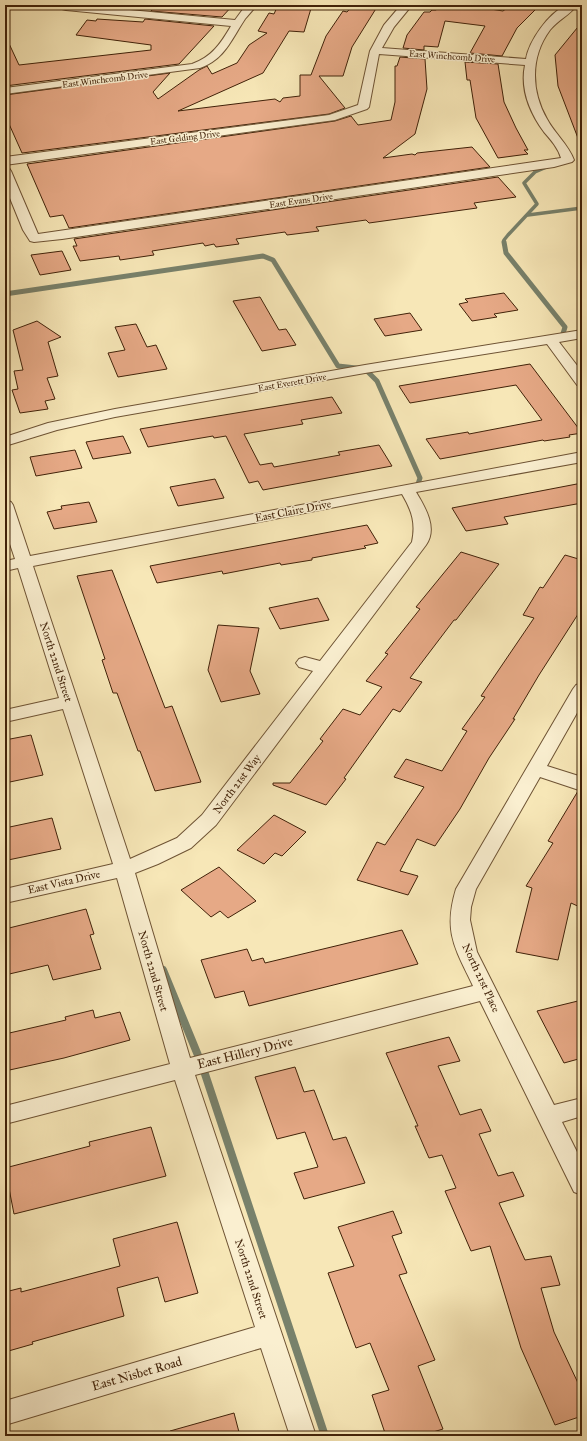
<svg xmlns="http://www.w3.org/2000/svg" width="587" height="1441" viewBox="0 0 587 1441" font-family="'IM FELL Great Primer',serif">
<style>
.lines{fill:none;stroke-linecap:round;stroke-linejoin:round}
.stream-far2{stroke:#78816b;stroke-width:3.5}
.stream-far1{stroke:#78816b;stroke-width:5}
.stream{stroke:#78816b;stroke-width:8}
.building{fill:#e6a986;stroke:#412209}
.street-casing{stroke:#6e5334;stroke-width:2}
.street{fill:#faefd0;fill-rule:evenodd}
.labels{text-anchor:middle;dominant-baseline:central;stroke-width:3;stroke-linejoin:round;paint-order:stroke}
.far-street-label{font-size:9px;fill:#412209;stroke:#faefd0}
.street-label{font-size:11px;fill:#412209;stroke:#faefd0}
.near-street-label{font-size:13px;fill:#412209;stroke:#faefd0}
</style>
<rect width="100%" height="100%" fill="#f7e7b7"/>
<filter id="stains"><feTurbulence type="fractalNoise" baseFrequency=".005" numOctaves="4"/><feColorMatrix values="0 0 0 0 .2 0 0 0 0 .09 0 0 0 0 .02 0 0 0 .5 -.17"/></filter>
<radialGradient id="worn" r=".72"><stop offset=".6" stop-color="#630" stop-opacity="0"/><stop offset="1" stop-color="#630" stop-opacity=".3"/></radialGradient>
<g class="lines">
<g class="stream-far2">
<polyline points="528,215 582,208"/>
<polyline points="504,243 504,240 508,235 537,204 524,183 535,172 549,166"/>
</g>
<g class="stream-far1">
<polyline points="504,242 506,253 565,327 562,337"/>
<polyline points="5,294 263,256 273,260 338,366 365,369 377,381 420,478 416,490"/>
</g>
<polyline class="stream" points="163,970 202,1065 325,1436"/>
</g>
<g class="building">
<polygon points="156,5 233,5 222,17 151,11"/>
<polygon points="278,5 312,5 304,32 289,31 263,73 178,111 275,99 280,102 283,98 300,96 300,75 311,75 326,36 343,11 347,12 353,5 377,7 352,47 343,76 319,76 345,108 329,114 22,153 5,115 5,95 170,73 153,92 158,99 199,70 207,66 212,74 237,63 249,45 267,33 258,31 269,13 274,14"/>
<polygon points="442,5 466,5 503,11 511,5 540,5 517,28 502,56 470,53 485,26 445,21 438,47 424,46 424,50 403,48 407,35 424,12 430,12 432,10 436,10"/>
<polygon points="97,19 143,22 145,19 214,26 179,64 5,86 5,35 19,65 151,50 151,45 76,35 87,20 96,21"/>
<polygon points="582,22 582,145 581,146 558,86 555,55"/>
<polygon points="400,57 425,59 427,89 415,134 383,158 412,154 415,155 417,153 472,147 490,167 69,228 63,215 50,217 27,164 335,121 351,116 358,125 391,120 395,102 395,66 397,66"/>
<polygon points="465,62 498,64 504,102 516,128 528,150 524,150 528,154 498,158 476,118 470,80 467,80"/>
<polygon points="498,177 516,197 474,203 477,208 369,223 366,220 316,227 319,231 287,235 285,232 236,239 239,244 216,247 214,244 205,246 203,243 152,251 154,255 120,260 119,256 80,261 73,246 77,246 74,239"/>
<polygon points="62,251 71,270 40,275 31,255"/>
<polygon points="504,293 518,310 494,314 497,317 472,321 459,304 468,302 465,299"/>
<polygon points="260,297 279,330 286,329 296,345 262,351 233,301"/>
<polygon points="410,313 422,330 385,336 374,319"/>
<polygon points="37,321 61,337 48,342 58,376 47,378 55,399 45,401 48,409 20,413 12,390 18,389 14,371 23,370 13,330"/>
<polygon points="136,324 147,347 156,345 167,369 118,377 108,353 125,350 115,327"/>
<polygon points="530,364 582,433 569,435 570,437 544,441 543,440 440,459 426,439 468,432 469,434 542,420 516,385 410,403 399,386"/>
<polygon points="332,397 342,413 301,420 303,424 244,434 260,465 272,463 274,467 340,455 338,452 379,445 392,466 263,490 258,481 249,483 226,436 214,438 213,436 148,447 140,429"/>
<polygon points="123,436 131,453 93,459 86,442"/>
<polygon points="75,450 82,468 36,476 30,457"/>
<polygon points="215,479 224,498 178,506 170,487"/>
<polygon points="582,483 582,503 504,517 508,524 466,531 452,508"/>
<polygon points="89,502 97,522 54,529 47,512 62,509 61,506"/>
<polygon points="367,525 378,543 364,546 366,548 312,558 312,560 281,565 280,563 223,574 222,571 157,583 150,566"/>
<polygon points="461,552 499,564 456,620 454,620 410,678 422,682 400,712 393,709 344,778 346,779 326,805 273,785 273,783 290,783 323,741 320,739 343,709 360,715 382,687 366,681 388,654 385,653 420,609 416,607"/>
<polygon points="565,555 582,560 582,608 539,675 513,719 515,719 489,758 460,809 435,846 417,839 400,871 418,876 408,895 357,880 377,842 385,845 424,787 394,777 406,759 442,771 467,731 462,729 485,697 481,696 534,618 523,615 540,587 543,588"/>
<polygon points="112,570 165,708 172,706 201,782 155,791 140,751 138,751 117,693 113,693 102,660 105,659 77,576"/>
<polygon points="318,598 329,620 280,629 269,608"/>
<polygon points="218,625 259,628 250,671 260,694 221,702 208,670"/>
<polygon points="31,735 43,775 5,783 5,740"/>
<polygon points="578,791 582,792 582,908 571,903 558,960 516,952 532,888 526,886 553,843 548,841"/>
<polygon points="274,815 306,832 282,856 275,853 264,864 237,850"/>
<polygon points="52,818 61,849 8,860 5,849 5,828"/>
<polygon points="219,867 256,901 228,918 220,911 211,917 181,890"/>
<polygon points="86,909 94,934 90,935 101,969 53,980 48,965 5,975 5,929"/>
<polygon points="402,930 418,964 249,1006 244,991 215,998 201,960 247,949 252,961 263,958 265,963"/>
<polygon points="582,1000 582,1058 564,1063 537,1011"/>
<polygon points="93,1010 95,1018 120,1012 130,1040 64,1058 5,1071 5,1034 66,1020 65,1017"/>
<polygon points="449,1037 460,1061 438,1066 460,1115 481,1109 491,1131 479,1134 498,1176 513,1172 524,1196 499,1203 525,1260 551,1256 560,1285 541,1288 554,1332 578,1383 582,1381 582,1416 555,1425 521,1348 490,1246 471,1251 445,1191 456,1188 442,1155 429,1158 415,1126 418,1126 386,1053"/>
<polygon points="295,1067 304,1092 314,1090 333,1140 346,1137 365,1183 304,1199 294,1173 318,1167 305,1132 277,1139 255,1077"/>
<polygon points="151,1127 166,1176 14,1214 5,1168 90,1146 89,1142"/>
<polygon points="393,1211 402,1233 392,1236 407,1273 399,1275 435,1360 418,1366 443,1429 420,1436 386,1436 372,1395 389,1390 370,1343 356,1348 328,1273 354,1266 338,1227"/>
<polygon points="177,1222 198,1293 165,1302 158,1277 117,1288 124,1316 32,1342 33,1344 5,1352 5,1292 21,1288 21,1292 120,1266 113,1239"/>
<polygon points="234,1413 240,1436 171,1436 170,1431"/>
</g>
<g class="lines">
<defs>
<g id="street">
<path d="M 62,5 L 77,5 L 235,20 L 246,5 L 257,5 C 253,10 249,14 245,19 C 231,40 225,59 200,68 L 5,94 L 5,88 L 192,64 C 212,57 221,43 231,26 L 66,10 L 62,9 L 61,7 Z"/>
<path d="M 401,5 L 412,5 L 394,27 L 382,48 L 526,59 C 529,41 548,14 565,6 C 568,4 573,5 577,5 C 570,15 558,20 550,30 C 530,57 531,91 547,119 C 555,134 568,144 574,160 L 572,162 L 554,167 L 62,239 L 34,242 L 30,241 L 23,230 L 5,186 L 5,167 L 9,168 L 11,171 L 38,234 L 561,158 C 558,148 551,140 544,132 C 530,113 520,89 525,65 L 379,54 L 369,107 L 367,109 L 335,120 L 5,165 L 5,157 L 329,115 L 358,105 L 370,51 L 384,25 Z"/>
<polygon points="582,330 582,338 559,342 582,372 582,386 577,385 547,344 365,373 115,417 57,430 5,446 5,437 48,423 115,409 365,365"/>
<path d="M 582,452 L 582,462 L 416,492 C 425,507 438,528 426,545 L 216,825 L 191,848 L 158,864 L 135,873 L 190,1058 L 473,986 C 455,948 443,932 456,889 L 573,689 L 576,685 L 582,683 L 582,704 L 547,766 L 582,777 L 582,791 L 540,777 L 476,889 L 471,907 L 470,920 L 477,952 L 554,1105 L 582,1098 L 582,1116 L 562,1122 L 582,1162 L 582,1195 L 574,1192 L 480,1001 L 195,1075 L 316,1436 L 290,1436 L 261,1348 L 5,1425 L 5,1401 L 255,1327 L 175,1080 L 5,1124 L 5,1106 L 170,1064 L 117,878 L 5,903 L 5,889 L 113,864 L 63,709 L 5,722 L 5,710 L 59,698 L 18,568 L 5,571 L 5,561 L 15,559 L 5,529 L 5,500 L 11,502 L 13,505 L 30,556 ZM 402,494 C 412,511 416,523 412,542 L 320,661 L 305,657 L 299,659 L 296,663 L 299,667 L 313,671 L 202,815 L 177,838 L 130,859 L 33,566 Z"/>
</g>
</defs>
<use href="#street" class="street-casing"/>
<use href="#street" class="street"/>
</g>
<g class="labels">
<g class="far-street-label">
<text transform="translate(452 56) rotate(4)">East Winchcomb Drive</text>
<text transform="translate(105 79) rotate(-7)">East Winchcomb Drive</text>
<text transform="translate(185 137) rotate(-7)">East Gelding Drive</text>
<text transform="translate(301 200) rotate(-8)">East Evans Drive</text>
<text transform="translate(292 382) rotate(-10)">East Everett Drive</text>
</g>
<g class="street-label">
<text transform="translate(293 511) rotate(-11)">East Claire Drive</text>
<text transform="translate(56 662) rotate(72)">North 22nd Street</text>
<text transform="translate(237 784) rotate(-53)">North 21st Way</text>
<text transform="translate(64 882) rotate(-13)">East Vista Drive</text>
<text transform="translate(153 971) rotate(74)">North 22nd Street</text>
<text transform="translate(481 978) rotate(65)">North 21st Place</text>
<text transform="translate(251 1279) rotate(72)">North 22nd Street</text>
</g>
<g class="near-street-label">
<text transform="translate(245 1053) rotate(-14)">East Hillery Drive</text>
<text transform="translate(137 1374) rotate(-16)">East Nisbet Road</text>
</g>
</g>
<rect width="587" height="1441" fill="none" stroke="#f7e7b7" stroke-width="20"/>
<rect x="6" y="6" width="575" height="1429" fill="none" stroke="#412209" stroke-width="2"/>
<rect x="10" y="10" width="567" height="1421" fill="none" stroke="#412209"/>
<rect width="100%" height="100%" filter="url(#stains)"/>
<rect width="100%" height="100%" fill="url(#worn)"/>
</svg>
